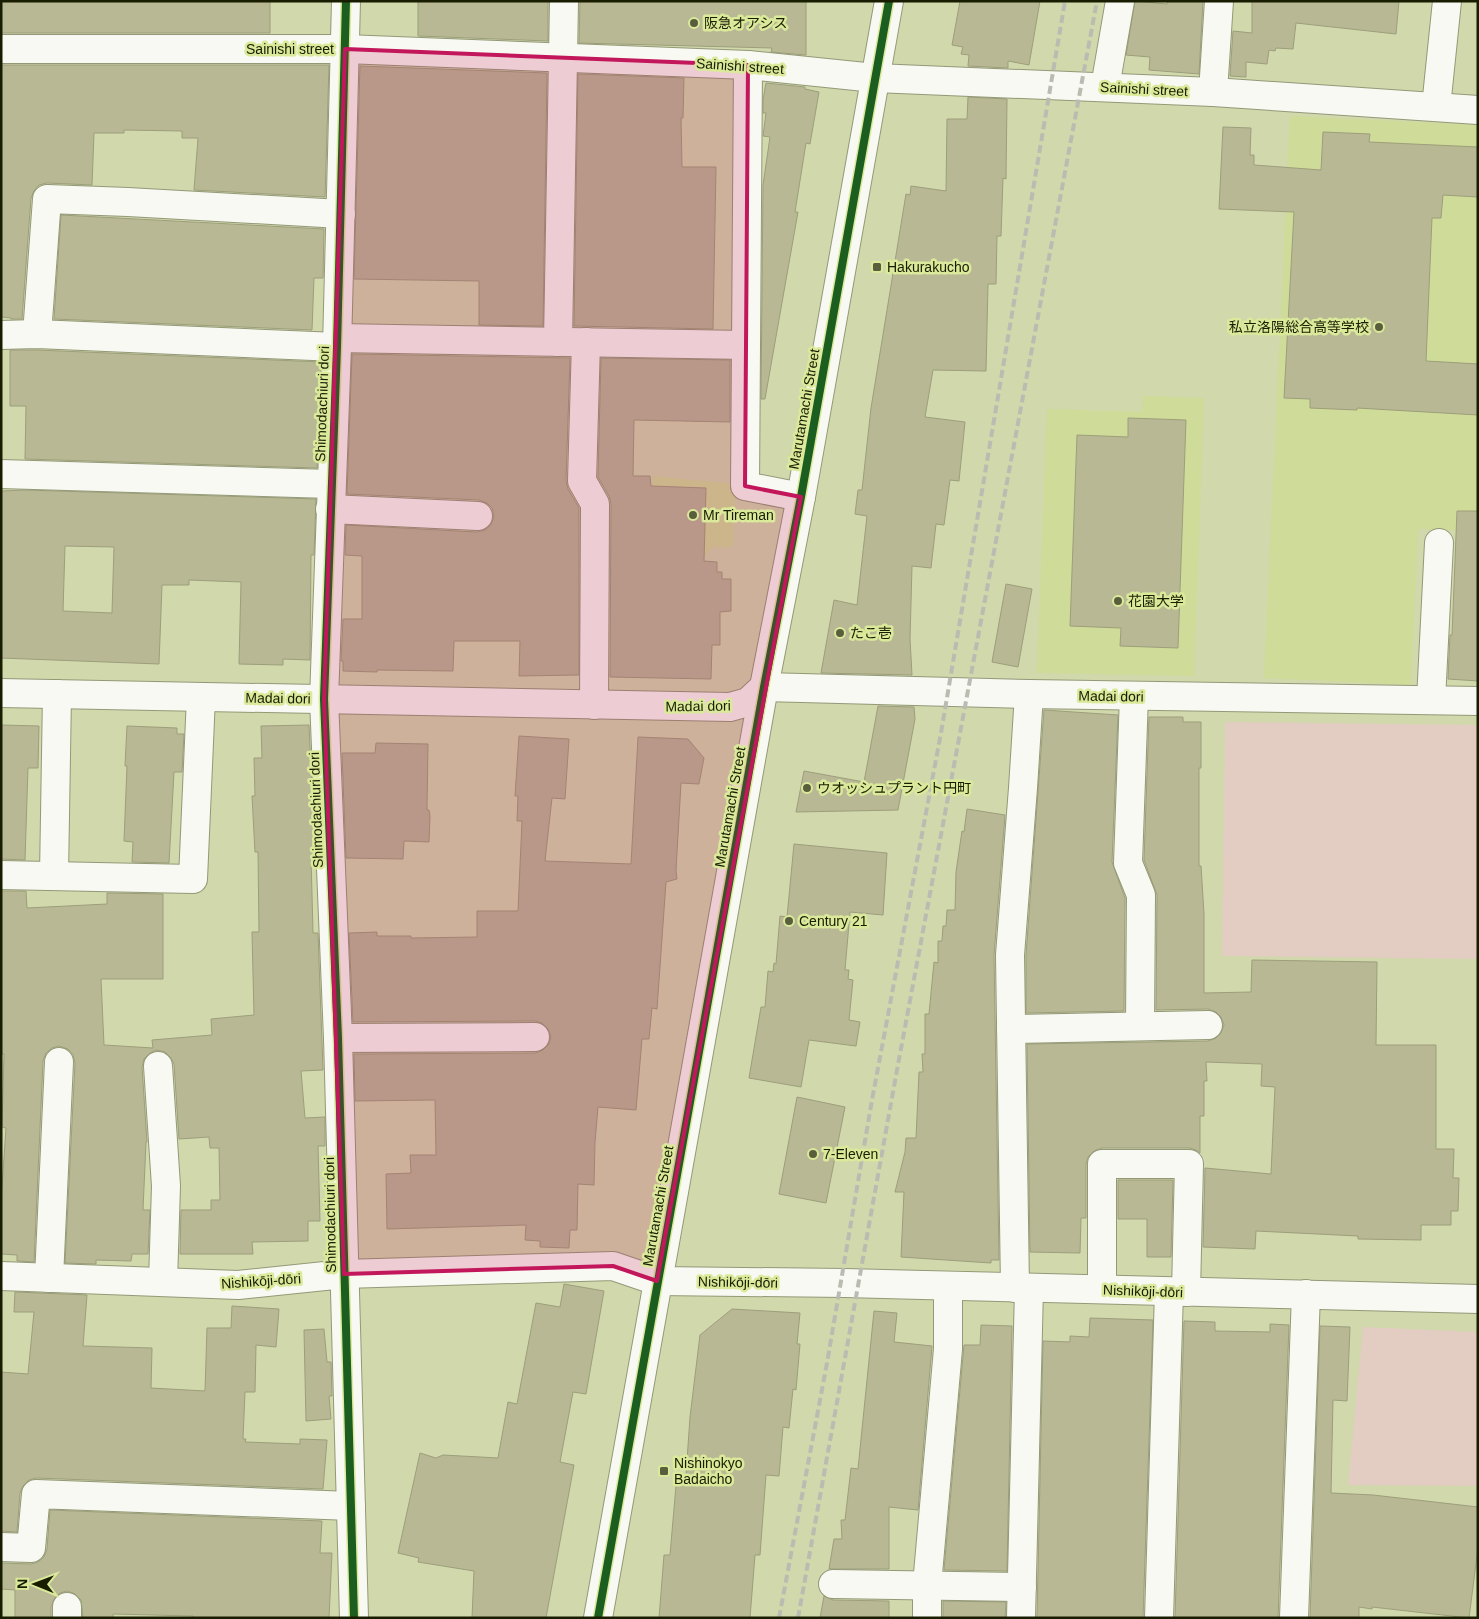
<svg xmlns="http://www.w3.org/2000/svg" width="1479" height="1619" viewBox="0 0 1479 1619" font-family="Helvetica,'Noto Sans JP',sans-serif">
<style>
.built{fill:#cfdb98}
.green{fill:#e3ccc1}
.building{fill:#b8b895;stroke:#9d9e7b;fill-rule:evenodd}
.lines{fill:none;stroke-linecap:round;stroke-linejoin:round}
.minor-casing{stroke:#939977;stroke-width:30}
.major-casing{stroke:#939977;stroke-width:30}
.minor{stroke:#f8f9f3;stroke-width:28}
.major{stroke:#f8f9f3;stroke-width:28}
.rail{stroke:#bbbcb1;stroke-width:4;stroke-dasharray:8 4;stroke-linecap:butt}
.cycleway-casing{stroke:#dbe99b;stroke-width:11}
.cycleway{stroke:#1b5e20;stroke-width:8}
.marked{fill:#c2185b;fill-opacity:0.2;stroke:#c2185b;stroke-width:4;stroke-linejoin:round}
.poi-dot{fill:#595e3c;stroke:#dbe99b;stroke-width:2}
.labels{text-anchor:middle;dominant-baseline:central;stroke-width:5;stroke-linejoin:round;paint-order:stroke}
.poi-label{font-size:14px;fill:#191d00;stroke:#dbe99b;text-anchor:start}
.street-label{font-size:14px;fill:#191d00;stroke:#dbe99b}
</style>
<rect width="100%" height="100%" fill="#d0d8ac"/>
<g class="built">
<polygon points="1290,116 1478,125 1478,531 1418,529 1411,685 1264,678"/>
<polygon points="1143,396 1204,398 1194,676 1037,673 1047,409 1142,412"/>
<polygon points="653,476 736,484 733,547 712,548 701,560 650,557"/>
</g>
<g class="green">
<polygon points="1225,722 1478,725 1478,959 1222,956"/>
<polygon points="1363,1327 1478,1332 1478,1486 1348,1485"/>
</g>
<g class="building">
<rect x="1" y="1" width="269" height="32"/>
<polygon points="423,1 548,1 548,41 418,36 418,2"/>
<polygon points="580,1 806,1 806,55 771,52 772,48 579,43"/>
<polygon points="960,1 1040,1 1029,65 1008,61 1008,68 968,66 969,55 961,54 963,47 952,45"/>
<polygon points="1135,1 1167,4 1168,1 1203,1 1199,74 1149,70 1150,57 1126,55"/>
<polygon points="1252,1 1399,1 1396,34 1296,23 1293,49 1276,48 1275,51 1269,50 1267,64 1246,62 1246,77 1230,76 1233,31 1252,33"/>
<polygon points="1,65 329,65 325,197 194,190 198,138 182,138 182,131 124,130 124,133 94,133 92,185 47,183 39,185 34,191 31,198 22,319 11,319 11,318 1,317"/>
<polygon points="360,66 547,73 543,326 479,325 479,281 354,279"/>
<polygon points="578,74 684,78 683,118 681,118 682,167 716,167 713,329 574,326"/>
<polygon points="766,83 805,87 805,89 819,92 810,144 806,143 795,212 798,212 765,399 761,399 763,185 770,137 763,136 766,113 763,113 763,100"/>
<polygon points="968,97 1007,99 1006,179 1003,178 1001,236 997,236 996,284 988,284 986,371 933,370 925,417 965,422 959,481 950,480 944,525 936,524 931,568 912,566 910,639 912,675 821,673 834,600 857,605 867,516 855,514 858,490 862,490 871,408 906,194 910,195 911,186 946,191 947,119 967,119"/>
<polygon points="1223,127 1251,128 1250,155 1254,155 1254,165 1321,170 1323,132 1370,134 1369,142 1478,147 1478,197 1443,195 1441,218 1432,218 1426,361 1478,364 1478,415 1357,408 1357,410 1310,408 1310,399 1284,398 1294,212 1219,209"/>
<polygon points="61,215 324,229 323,278 314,278 312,330 54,319"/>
<polygon points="10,350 37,350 321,362 317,468 25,459 26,406 10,406"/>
<polygon points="352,354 570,358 566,481 568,489 579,508 579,675 519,676 520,641 454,641 453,671 377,670 377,672 343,671 343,661 341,661 343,619 362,619 362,556 345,555 346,525 477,532 485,530 491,525 494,516 492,508 487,503 479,500 347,494"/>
<polygon points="601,358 730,360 730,422 634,420 633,476 650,476 651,486 706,488 704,561 717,562 717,572 722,572 722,579 731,579 731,611 720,612 720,645 712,645 711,679 610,677 611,504 609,496 598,477"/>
<polygon points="1128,418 1186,420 1178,648 1120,646 1121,628 1070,626 1077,435 1128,437"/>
<path d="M 25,490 L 316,499 L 314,555 L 311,555 L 310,660 L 283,659 L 283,665 L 239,664 L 241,582 L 189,580 L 189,585 L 162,585 L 159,664 L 1,658 L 1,491 ZM 65,546 L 114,547 L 112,613 L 63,611 Z"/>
<polygon points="1457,511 1478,511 1478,681 1448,679 1450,635 1452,635"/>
<polygon points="1006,584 1032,589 1018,667 992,662"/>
<polygon points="878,706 914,707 915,719 898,810 796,812 804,771 864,782"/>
<polygon points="1044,710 1118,715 1112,862 1125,898 1124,1011 1026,1013 1026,955"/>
<polygon points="1149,717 1183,717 1183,722 1201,722 1201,768 1199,768 1199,866 1201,866 1204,914 1204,993 1251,992 1252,960 1377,962 1376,1045 1436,1045 1436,1149 1454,1149 1453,1178 1459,1178 1458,1211 1451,1211 1451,1225 1421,1225 1421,1240 1358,1239 1358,1236 1256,1231 1255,1249 1203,1247 1205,1168 1271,1174 1275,1087 1261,1086 1262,1064 1206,1062 1207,1081 1204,1081 1204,1116 1200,1116 1200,1153 1196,1150 1189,1148 1102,1148 1094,1151 1088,1157 1086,1164 1086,1218 1081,1218 1080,1253 1030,1252 1027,1044 1208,1041 1216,1038 1221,1033 1224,1025 1221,1017 1216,1012 1208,1009 1156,1010 1157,895 1144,860"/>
<polygon points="1,725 39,726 38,768 28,768 25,860 1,859"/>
<polygon points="309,725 315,857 311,857 313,933 318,933 323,1070 301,1071 305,1118 325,1117 325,1146 318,1146 320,1221 308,1221 308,1241 252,1242 253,1254 180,1254 181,1210 211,1210 211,1200 220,1200 219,1148 210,1148 209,1137 179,1139 174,1064 171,1058 165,1052 156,1050 150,1053 144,1059 142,1067 147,1142 146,1142 143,1210 150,1210 148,1254 132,1254 131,1261 96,1260 96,1264 65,1263 75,1063 73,1055 68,1049 59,1046 52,1048 46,1053 43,1061 34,1262 17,1261 17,1255 1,1254 1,1202 6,1128 2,1127 4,1054 1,1054 1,891 26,891 27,908 107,904 107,893 163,894 163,979 101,979 104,1045 153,1048 152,1040 212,1035 211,1019 254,1015 252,932 259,932 258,852 255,852 252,796 255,796 254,758 262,758 261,726"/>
<polygon points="127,726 177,728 177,734 184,734 182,772 174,772 169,863 132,862 133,842 124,841 127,766 125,766"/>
<polygon points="519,736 569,739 565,799 552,798 545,861 631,864 638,737 688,739 704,758 699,784 681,783 676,870 677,879 666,882 657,1009 652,1008 649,1039 642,1039 636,1110 598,1107 595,1142 594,1185 578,1184 577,1230 570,1230 569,1248 540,1247 540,1241 525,1240 526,1225 387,1229 386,1174 411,1173 410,1155 436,1155 435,1100 355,1101 354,1054 535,1053 543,1050 549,1044 551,1036 548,1029 542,1023 535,1021 353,1022 349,933 377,932 377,936 411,936 411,938 477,937 477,911 518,911 522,821 517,821 518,796 515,796"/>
<polygon points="376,743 428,744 427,810 429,810 430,816 429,842 404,841 403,859 346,858 342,753 375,753"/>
<polygon points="967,809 1005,815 994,955 999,1260 991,1260 991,1263 901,1257 904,1192 895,1192 905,1152 906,1138 916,1138 919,1072 923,1072 922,1054 925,1054 925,1014 929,1014 934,962 938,963 938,941 942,941 943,926 946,926 947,910 955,910 956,872 962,831 964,832"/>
<polygon points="794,844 887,853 883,915 850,912 845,970 849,970 848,979 853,980 849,1020 860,1022 856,1046 809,1040 801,1087 749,1078 761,1007 765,1007 768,971 773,972 774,963 776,964 780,916 787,917"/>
<polygon points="797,1097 845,1107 826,1203 779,1194"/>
<polygon points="1118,1180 1173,1180 1171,1257 1147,1257 1147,1219 1118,1219"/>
<polygon points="564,1284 604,1291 586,1394 573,1392 560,1462 574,1465 546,1618 472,1618 474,1571 418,1562 419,1558 398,1553 420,1453 436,1458 443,1455 498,1458 508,1402 517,1404 536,1303 560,1307"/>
<polygon points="15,1292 87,1295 83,1346 152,1348 151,1388 205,1391 207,1328 231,1328 232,1306 279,1309 276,1347 256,1345 255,1392 245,1392 243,1439 246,1439 245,1442 300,1444 300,1439 327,1440 323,1489 36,1478 29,1480 23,1486 20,1493 17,1532 1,1531 1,1372 28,1374 34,1312 14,1312"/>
<polygon points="732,1309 800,1313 797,1344 800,1344 796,1390 793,1389 789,1428 783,1427 779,1476 766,1475 760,1555 755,1555 750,1618 659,1618 664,1555 670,1555 677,1474 686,1475 690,1417 700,1335"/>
<polygon points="874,1311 897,1313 894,1342 932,1346 918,1510 889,1507 889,1569 829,1569 834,1539 842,1539 841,1520 845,1520 851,1468 858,1469"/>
<polygon points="1090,1318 1153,1320 1143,1618 1037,1618 1043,1341 1070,1342 1070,1336 1089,1337"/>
<polygon points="1184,1321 1215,1322 1215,1331 1270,1332 1270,1324 1289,1325 1278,1618 1175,1618"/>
<polygon points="981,1325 1012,1326 1007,1571 944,1570 964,1345 980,1345"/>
<polygon points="1320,1326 1350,1327 1347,1401 1333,1400 1331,1493 1373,1495 1478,1507 1478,1548 1469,1618 1372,1607 1372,1609 1359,1607 1359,1618 1310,1618"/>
<polygon points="324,1329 327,1362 331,1362 332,1396 329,1396 331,1419 306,1421 304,1330"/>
<polygon points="50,1510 322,1521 320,1553 332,1553 329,1618 193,1618 193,1616 113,1614 113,1618 83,1618 81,1600 75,1594 67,1591 60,1593 54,1599 51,1607 51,1618 15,1618 15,1590 1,1589 1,1563 31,1564 38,1562 44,1557 47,1549"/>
<polygon points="824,1596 833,1600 889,1601 889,1618 820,1618"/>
<polygon points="943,1601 1006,1602 1005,1618 943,1618"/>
</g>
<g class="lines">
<defs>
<g id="minor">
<polyline points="346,1 337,347 324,699 338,1038 354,1618"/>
<polyline points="1,49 345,49 748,65 875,78 1213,92 1478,110"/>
<polyline points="748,65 745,486 801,497"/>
<polyline points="1105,87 1120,1"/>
<polyline points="1213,92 1219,1"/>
<polyline points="1436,107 1447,1"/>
<polyline points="37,334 47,199 128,202 341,214"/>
<polyline points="1,335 37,334 337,347"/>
<polyline points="337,338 746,345"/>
<polyline points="558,342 564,1"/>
<polyline points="586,342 582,481 595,504 594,705"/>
<polyline points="1,474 331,484"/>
<polyline points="330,509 478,516"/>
<polyline points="1,693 730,707 748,702 764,687 1029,694 1478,701"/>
<polyline points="1134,696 1128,863 1141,895 1140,1025"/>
<polyline points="1431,700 1439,543"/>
<polyline points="1,875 193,879 201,697"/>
<polyline points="54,876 57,694"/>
<polyline points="1011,1029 1208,1025"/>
<polyline points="338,1038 535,1037"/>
<polyline points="158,1066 166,1186 163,1282"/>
<polyline points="1,1276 238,1285 344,1274 613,1266 657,1281 845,1283 1478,1299"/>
<polyline points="49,1278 59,1062"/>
<polyline points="1015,1288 1010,955 1023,788 1029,694"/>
<polyline points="1102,1289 1102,1164 1189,1164 1186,1292"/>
<polyline points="1,1547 31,1548 36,1494 351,1506"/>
<polyline points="833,1584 1022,1587"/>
<polyline points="67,1607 67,1618"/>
<polyline points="927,1618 927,1585 948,1349 948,1286"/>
<polyline points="1021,1618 1029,1288"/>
<polyline points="1159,1618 1169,1292"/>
<polyline points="1294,1618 1306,1294"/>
</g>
<polyline id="major" points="598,1618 764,687 801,497 889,1"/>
</defs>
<use href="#minor" class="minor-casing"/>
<use href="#major" class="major-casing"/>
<use href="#minor" class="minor"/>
<use href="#major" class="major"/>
<g class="rail">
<polyline points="779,1618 827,1363 872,1100 941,733 1065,1"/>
<polyline points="798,1618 897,1070 1097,1"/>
</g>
<defs>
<g id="cycleway">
<polyline points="346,1 337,347 324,699 338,1038 354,1618"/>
<polyline points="598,1618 764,687 801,497 889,1"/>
</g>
</defs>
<use href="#cycleway" class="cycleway-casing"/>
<use href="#cycleway" class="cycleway"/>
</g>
<path class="marked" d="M 345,49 L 748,65 L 745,486 L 801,497 L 657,1281 L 613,1266 L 344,1274 L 324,699 Z"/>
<g class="poi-dot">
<circle cx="694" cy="23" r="5"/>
<rect x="872" y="262" width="10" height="10" rx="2.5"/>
<circle cx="1379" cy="327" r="5"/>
<circle cx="693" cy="515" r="5"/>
<circle cx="1118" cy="601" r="5"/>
<circle cx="840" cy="633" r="5"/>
<circle cx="807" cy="788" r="5"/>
<circle cx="789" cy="921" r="5"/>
<circle cx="813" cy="1154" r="5"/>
<rect x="659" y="1466" width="10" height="10" rx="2.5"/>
</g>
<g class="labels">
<g class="poi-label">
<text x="704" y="23">阪急オアシス</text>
<text x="887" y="267">Hakurakucho</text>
<text x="1369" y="327" text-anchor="end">私立洛陽総合高等学校</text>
<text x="703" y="515">Mr Tireman</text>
<text x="1128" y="601">花園大学</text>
<text x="850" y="633">たこ壱</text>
<text x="817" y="788">ウオッシュプラント円町</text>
<text x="799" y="921">Century 21</text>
<text x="823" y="1154">7-Eleven</text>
<text x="674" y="1463">Nishinokyo<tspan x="674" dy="16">Badaicho</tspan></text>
</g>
<g class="street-label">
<text x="290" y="49">Sainishi street</text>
<text transform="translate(740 66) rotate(4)">Sainishi street</text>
<text transform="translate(1144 89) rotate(3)">Sainishi street</text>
<text transform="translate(322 404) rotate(-88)">Shimodachiuri dori</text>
<text transform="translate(804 409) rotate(-80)">Marutamachi Street</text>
<text transform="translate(1111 696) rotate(1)">Madai dori</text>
<text transform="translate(278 698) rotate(1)">Madai dori</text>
<text transform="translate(698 706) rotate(-1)">Madai dori</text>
<text transform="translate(730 807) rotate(-80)">Marutamachi Street</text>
<text transform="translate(316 810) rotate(-92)">Shimodachiuri dori</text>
<text transform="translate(658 1206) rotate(-80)">Marutamachi Street</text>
<text transform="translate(330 1215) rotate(-91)">Shimodachiuri dori</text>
<text transform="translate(261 1281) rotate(-4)">Nishikōji-dōri</text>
<text transform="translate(738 1282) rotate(1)">Nishikōji-dōri</text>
<text transform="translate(1143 1291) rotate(2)">Nishikōji-dōri</text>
</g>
</g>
<rect width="1479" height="1619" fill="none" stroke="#191d00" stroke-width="5"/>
<g transform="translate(35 1584) rotate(271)" stroke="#dbe99b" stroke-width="4" paint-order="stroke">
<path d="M0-4L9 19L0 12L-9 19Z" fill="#191d00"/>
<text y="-8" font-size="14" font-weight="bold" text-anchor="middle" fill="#191d00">N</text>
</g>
</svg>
